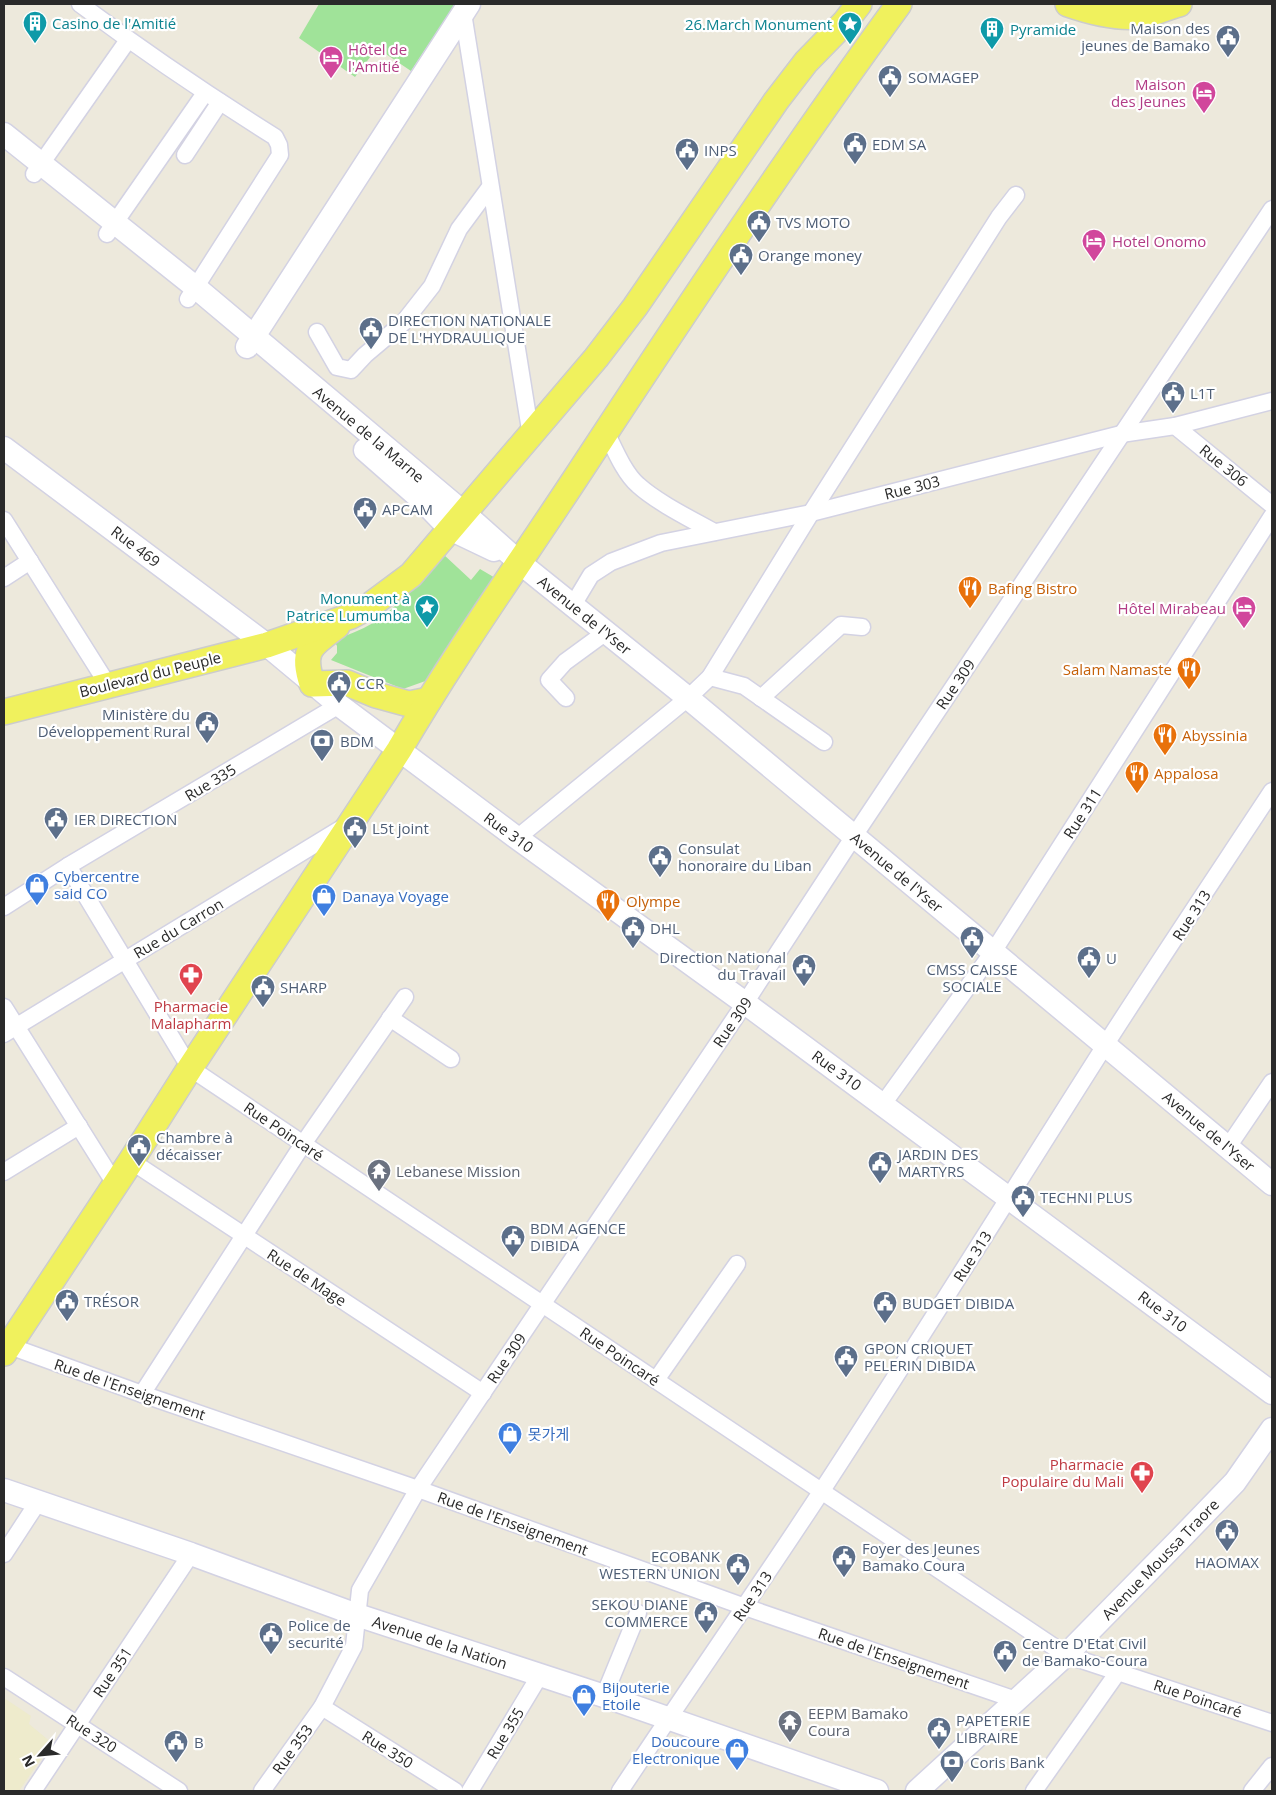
<svg xmlns="http://www.w3.org/2000/svg" width="1276" height="1795" viewBox="0 0 1276 1795" font-family="'Open Sans','Noto Sans KR',sans-serif">
<style>
.education{fill:#eeebcc}
.green{fill:#a0e399}
.lines{fill:none;stroke-linecap:round;stroke-linejoin:round}
.street-casing{stroke:#d3d2e3;stroke-width:19}
.secondary-casing{stroke:#d3d2e3;stroke-width:25}
.primary-casing{stroke:#ccc;stroke-width:28}
.street{stroke:#fff;stroke-width:16}
.secondary{stroke:#fff;stroke-width:22}
.primary{stroke:#f0f15d;stroke-width:25}
.labels{text-anchor:middle;dominant-baseline:central;stroke-width:4.5;stroke-linejoin:round;paint-order:stroke}
.culture-label{font-size:15px;fill:#0d838f;stroke:#fff;text-anchor:start}
.service-label{font-size:15px;fill:#4e5e75;stroke:#fff;text-anchor:start}
.hotel-label{font-size:15px;fill:#b23c85;stroke:#fff;text-anchor:start}
.street-label{font-size:15px;fill:#2a2a2a;stroke:#fff}
.food-label{font-size:15px;fill:#c56008;stroke:#fff;text-anchor:start}
.shop-label{font-size:15px;fill:#366cbe;stroke:#fff;text-anchor:start}
.health-label{font-size:15px;fill:#be3a42;stroke:#fff}
.worship-label{font-size:15px;fill:#5b616d;stroke:#fff;text-anchor:start}
</style>
<rect width="100%" height="100%" fill="#ede9dc"/>
<polygon class="education" points="4,1698 31,1716 29,1724 52,1743 19,1791 4,1791"/>
<g class="green">
<polygon points="319,4 455,4 411,71 377,48 355,77 299,38"/>
<path d="M 443,554 L 471,580 L 480,569 L 497,579 L 431,679 L 403,689 L 331,660 L 337,653 L 337,646 L 334,640 C 348,635 361,630 373,623 C 401,606 421,577 443,554 Z"/>
</g>
<g class="lines">
<defs>
<g id="street">
<path d="M 80,4 C 143,51 208,95 275,137 L 279,145 L 280,155 L 188,299"/>
<polyline points="463,13 531,436"/>
<polyline points="185,155 220,102"/>
<polyline points="34,174 128,40"/>
<polyline points="107,234 205,93"/>
<polyline points="317,332 337,367 351,370 365,355 403,323 432,286 459,229 490,187"/>
<polyline points="1175,426 1272,505"/>
<path d="M 606,432 C 614,448 624,473 638,485 C 658,503 691,519 714,532"/>
<polyline points="4,520 108,685"/>
<polyline points="4,578 30,561"/>
<polyline points="573,605 591,575 611,562 661,543 811,513 1121,434 1175,426 1272,401"/>
<polyline points="710,677 744,686 824,742"/>
<polyline points="566,698 549,680 565,662 606,632"/>
<polyline points="761,698 841,625 862,627"/>
<polyline points="517,838 688,698 710,677 811,513 999,217 1016,195"/>
<polyline points="68,866 190,1068 1066,1655 1272,1723"/>
<polyline points="4,907 68,866 339,705"/>
<polyline points="4,1007 115,1184"/>
<polyline points="390,1018 451,1059"/>
<polyline points="4,1034 345,826"/>
<polyline points="883,1104 993,952 1272,516"/>
<polyline points="1228,1147 1272,1082"/>
<polyline points="131,1161 483,1393"/>
<polyline points="4,1172 79,1126"/>
<polyline points="4,1344 142,1394 418,1489 745,1607 1016,1700"/>
<polyline points="656,1380 737,1264"/>
<polyline points="142,1394 303,1144 405,997"/>
<polyline points="4,1554 38,1502"/>
<polyline points="4,1677 179,1791"/>
<polyline points="604,1696 638,1613"/>
<polyline points="322,1707 455,1791"/>
<polyline points="33,1791 191,1554"/>
<polyline points="262,1791 322,1707 354,1646 360,1590 418,1489 745,1003 854,836 1272,209"/>
<polyline points="470,1791 540,1675"/>
<path d="M 620,1791 C 686,1691 755,1593 821,1492 C 917,1345 1010,1195 1104,1047 C 1159,961 1216,876 1272,791"/>
<polyline points="1034,1791 1118,1672"/>
<polyline points="1252,1791 1272,1766"/>
</g>
<g id="secondary">
<polyline points="4,134 194,286 464,513 520,563 688,698 1272,1184"/>
<polyline points="247,347 469,4"/>
<polyline points="4,448 267,645 339,705 517,838 745,1003 1272,1393"/>
<polyline points="365,450 422,500 450,529 494,550"/>
<polyline points="4,1490 191,1554 357,1615 604,1696 877,1791"/>
<polyline points="917,1791 1066,1655 1179,1540 1235,1482 1272,1429"/>
</g>
<g id="primary">
<path d="M 1068,4 C 1091,12 1120,20 1145,15 C 1156,12 1168,7 1179,4"/>
<path d="M 337,626 C 311,646 301,649 312,684 L 347,683 L 376,695 L 409,704 L 429,700"/>
<polyline points="4,712 267,645 351,616 368,607 411,575 596,358 635,307 776,101 806,62 845,22 859,4"/>
<path d="M 4,1353 L 131,1161 L 190,1068 L 399,750 C 455,654 520,563 581,470 C 684,313 788,156 899,4"/>
</g>
</defs>
<use href="#street" class="street-casing"/>
<use href="#secondary" class="secondary-casing"/>
<use href="#primary" class="primary-casing"/>
<use href="#street" class="street"/>
<use href="#secondary" class="secondary"/>
<use href="#primary" class="primary"/>
</g>
<defs>
<symbol id="building-pin" viewBox="-11 -11 22 30"><path d="M0 17L-7.5 6A9.5 9.5 0 1 1 7.5 6Z" fill="#0f9aa8" stroke="#fff"/><path d="M-4-6H4V6H1V3H-1V6H-4ZM-2.5-4.3h1.7v1.8h-1.7ZM.8-4.3h1.7v1.8H.8ZM-2.5-1h1.7V.8h-1.7ZM.8-1h1.7V.8H.8Z" fill="#fff"/></symbol>
<symbol id="sight-pin" viewBox="-11 -11 22 30"><path d="M0 17L-7.5 6A9.5 9.5 0 1 1 7.5 6Z" fill="#0f9aa8" stroke="#fff"/><path d="M0-6L1.8-2.2L6-1.7L2.9 1.2L3.7 5.4L0 3.3L-3.7 5.4L-2.9 1.2L-6-1.7L-1.8-2.2Z" fill="#fff"/></symbol>
<symbol id="civic-pin" viewBox="-11 -11 22 30"><path d="M0 17L-7.5 6A9.5 9.5 0 1 1 7.5 6Z" fill="#5c6f8a" stroke="#fff"/><path d="M-.6-6.5H3V-4.5H.6V-3L4-1V1h2V6H-6V1h2V-1L-.6-3ZM-1.2 2.5V6h2.4V2.5Z" fill="#fff"/></symbol>
<symbol id="hotel-pin" viewBox="-11 -11 22 30"><path d="M0 17L-7.5 6A9.5 9.5 0 1 1 7.5 6Z" fill="#d1479c" stroke="#fff"/><path d="M-6-4.5h1.5V1H6V5H4.5V3h-9V5H-6ZM-4 0a1.8 1.8 0 1 1 3.6 0ZM.5 0V-2.5h3Q6-2.5 6 0Z" fill="#fff"/></symbol>
<symbol id="restaurant-pin" viewBox="-11 -11 22 30"><path d="M0 17L-7.5 6A9.5 9.5 0 1 1 7.5 6Z" fill="#e8710a" stroke="#fff"/><path d="M-5-6h1v4h1v-4h1v4h1v-4h1v5L-1.5 .5V6h-2V.5L-5-1ZM5-6V6H3V1.5H1.5Q1.5-4 5-6Z" fill="#fff"/></symbol>
<symbol id="bank-pin" viewBox="-11 -11 22 30"><path d="M0 17L-7.5 6A9.5 9.5 0 1 1 7.5 6Z" fill="#5c6f8a" stroke="#fff"/><path d="M-6-4H6V4H-6ZM0-2.3a2.3 2.3 0 1 0 0 4.6a2.3 2.3 0 1 0 0-4.6Z" fill="#fff"/></symbol>
<symbol id="shop-pin" viewBox="-11 -11 22 30"><path d="M0 17L-7.5 6A9.5 9.5 0 1 1 7.5 6Z" fill="#3f7fe0" stroke="#fff"/><path d="M-5-2.5h2.3a2.7 3.5 0 0 1 5.4 0H5L5.5 6h-11ZM-1.5-2.5h3a1.5 2.3 0 0 0-3 0Z" fill="#fff"/></symbol>
<symbol id="pharmacy-pin" viewBox="-11 -11 22 30"><path d="M0 17L-7.5 6A9.5 9.5 0 1 1 7.5 6Z" fill="#e0444e" stroke="#fff"/><path d="M-2-6h4v4h4v4h-4v4h-4v-4h-4v-4h4Z" fill="#fff"/></symbol>
<symbol id="temple-pin" viewBox="-11 -11 22 30"><path d="M0 17L-7.5 6A9.5 9.5 0 1 1 7.5 6Z" fill="#6b7280" stroke="#fff"/><path d="M0-6L5-2H3V0L6.5 2.5H4V6H1.5V3h-3V6H-4V2.5H-6.5L-3 0V-2H-5Z" fill="#fff"/></symbol>
</defs>
<g fill-rule="evenodd">
<use href="#building-pin" x="21" y="9" width="28" height="38"/>
<use href="#sight-pin" x="836" y="10" width="28" height="38"/>
<use href="#building-pin" x="978" y="15" width="28" height="38"/>
<use href="#civic-pin" x="1214" y="23" width="28" height="38"/>
<use href="#hotel-pin" x="317" y="44" width="28" height="38"/>
<use href="#civic-pin" x="876" y="63" width="28" height="38"/>
<use href="#hotel-pin" x="1190" y="79" width="28" height="38"/>
<use href="#civic-pin" x="841" y="130" width="28" height="38"/>
<use href="#civic-pin" x="673" y="136" width="28" height="38"/>
<use href="#civic-pin" x="745" y="208" width="28" height="38"/>
<use href="#hotel-pin" x="1080" y="227" width="28" height="38"/>
<use href="#civic-pin" x="727" y="241" width="28" height="38"/>
<use href="#civic-pin" x="357" y="315" width="28" height="38"/>
<use href="#civic-pin" x="1159" y="379" width="28" height="38"/>
<use href="#civic-pin" x="351" y="495" width="28" height="38"/>
<use href="#restaurant-pin" x="956" y="574" width="28" height="38"/>
<use href="#sight-pin" x="413" y="593" width="28" height="38"/>
<use href="#hotel-pin" x="1230" y="594" width="28" height="38"/>
<use href="#restaurant-pin" x="1175" y="655" width="28" height="38"/>
<use href="#civic-pin" x="325" y="669" width="28" height="38"/>
<use href="#civic-pin" x="193" y="709" width="28" height="38"/>
<use href="#restaurant-pin" x="1151" y="721" width="28" height="38"/>
<use href="#bank-pin" x="308" y="727" width="28" height="38"/>
<use href="#restaurant-pin" x="1123" y="759" width="28" height="38"/>
<use href="#civic-pin" x="42" y="805" width="28" height="38"/>
<use href="#civic-pin" x="341" y="814" width="28" height="38"/>
<use href="#civic-pin" x="646" y="843" width="28" height="38"/>
<use href="#shop-pin" x="23" y="871" width="28" height="38"/>
<use href="#shop-pin" x="310" y="882" width="28" height="38"/>
<use href="#restaurant-pin" x="594" y="887" width="28" height="38"/>
<use href="#civic-pin" x="619" y="914" width="28" height="38"/>
<use href="#civic-pin" x="958" y="924" width="28" height="38"/>
<use href="#civic-pin" x="1075" y="944" width="28" height="38"/>
<use href="#civic-pin" x="790" y="952" width="28" height="38"/>
<use href="#pharmacy-pin" x="177" y="961" width="28" height="38"/>
<use href="#civic-pin" x="249" y="973" width="28" height="38"/>
<use href="#civic-pin" x="125" y="1132" width="28" height="38"/>
<use href="#civic-pin" x="866" y="1149" width="28" height="38"/>
<use href="#temple-pin" x="365" y="1157" width="28" height="38"/>
<use href="#civic-pin" x="1009" y="1183" width="28" height="38"/>
<use href="#civic-pin" x="499" y="1223" width="28" height="38"/>
<use href="#civic-pin" x="53" y="1287" width="28" height="38"/>
<use href="#civic-pin" x="871" y="1289" width="28" height="38"/>
<use href="#civic-pin" x="832" y="1343" width="28" height="38"/>
<use href="#shop-pin" x="496" y="1420" width="28" height="38"/>
<use href="#pharmacy-pin" x="1128" y="1459" width="28" height="38"/>
<use href="#civic-pin" x="1213" y="1517" width="28" height="38"/>
<use href="#civic-pin" x="830" y="1543" width="28" height="38"/>
<use href="#civic-pin" x="724" y="1551" width="28" height="38"/>
<use href="#civic-pin" x="692" y="1599" width="28" height="38"/>
<use href="#civic-pin" x="257" y="1620" width="28" height="38"/>
<use href="#civic-pin" x="991" y="1638" width="28" height="38"/>
<use href="#shop-pin" x="570" y="1682" width="28" height="38"/>
<use href="#temple-pin" x="776" y="1708" width="28" height="38"/>
<use href="#civic-pin" x="925" y="1715" width="28" height="38"/>
<use href="#civic-pin" x="162" y="1728" width="28" height="38"/>
<use href="#shop-pin" x="723" y="1736" width="28" height="38"/>
<use href="#bank-pin" x="938" y="1748" width="28" height="38"/>
</g>
<g class="labels">
<g class="culture-label">
<text x="52" y="23">Casino de l'Amitié</text>
<text x="832" y="24" text-anchor="end">26.March Monument</text>
<text x="1010" y="29">Pyramide</text>
<text x="410" y="598" text-anchor="end">Monument à<tspan x="410" dy="17">Patrice Lumumba</tspan></text>
</g>
<g class="service-label">
<text x="1210" y="28" text-anchor="end">Maison des<tspan x="1210" dy="17">jeunes de Bamako</tspan></text>
<text x="908" y="77">SOMAGEP</text>
<text x="872" y="144">EDM SA</text>
<text x="704" y="150">INPS</text>
<text x="776" y="222">TVS MOTO</text>
<text x="758" y="255">Orange money</text>
<text x="388" y="320">DIRECTION NATIONALE<tspan x="388" dy="17">DE L'HYDRAULIQUE</tspan></text>
<text x="1190" y="393">L1T</text>
<text x="382" y="509">APCAM</text>
<text x="356" y="683">CCR</text>
<text x="190" y="714" text-anchor="end">Ministère du<tspan x="190" dy="17">Développement Rural</tspan></text>
<text x="340" y="741">BDM</text>
<text x="74" y="819">IER DIRECTION</text>
<text x="372" y="828">L5t joint</text>
<text x="678" y="848">Consulat<tspan x="678" dy="17">honoraire du Liban</tspan></text>
<text x="650" y="928">DHL</text>
<text x="786" y="957" text-anchor="end">Direction National<tspan x="786" dy="17">du Travail</tspan></text>
<text x="1106" y="958">U</text>
<text x="972" y="969" text-anchor="middle">CMSS CAISSE<tspan x="972" dy="17">SOCIALE</tspan></text>
<text x="280" y="987">SHARP</text>
<text x="156" y="1137">Chambre à<tspan x="156" dy="17">décaisser</tspan></text>
<text x="898" y="1154">JARDIN DES<tspan x="898" dy="17">MARTYRS</tspan></text>
<text x="1040" y="1197">TECHNI PLUS</text>
<text x="530" y="1228">BDM AGENCE<tspan x="530" dy="17">DIBIDA</tspan></text>
<text x="84" y="1301">TRÉSOR</text>
<text x="902" y="1303">BUDGET DIBIDA</text>
<text x="864" y="1348">GPON CRIQUET<tspan x="864" dy="17">PELERIN DIBIDA</tspan></text>
<text x="862" y="1548">Foyer des Jeunes<tspan x="862" dy="17">Bamako Coura</tspan></text>
<text x="720" y="1556" text-anchor="end">ECOBANK<tspan x="720" dy="17">WESTERN UNION</tspan></text>
<text x="1227" y="1562" text-anchor="middle">HAOMAX</text>
<text x="688" y="1604" text-anchor="end">SEKOU DIANE<tspan x="688" dy="17">COMMERCE</tspan></text>
<text x="288" y="1625">Police de<tspan x="288" dy="17">securité</tspan></text>
<text x="1022" y="1643">Centre D'Etat Civil<tspan x="1022" dy="17">de Bamako-Coura</tspan></text>
<text x="956" y="1720">PAPETERIE<tspan x="956" dy="17">LIBRAIRE</tspan></text>
<text x="194" y="1742">B</text>
<text x="970" y="1762">Coris Bank</text>
</g>
<g class="hotel-label">
<text x="348" y="49">Hôtel de<tspan x="348" dy="17">l'Amitié</tspan></text>
<text x="1186" y="84" text-anchor="end">Maison<tspan x="1186" dy="17">des Jeunes</tspan></text>
<text x="1112" y="241">Hotel Onomo</text>
<text x="1226" y="608" text-anchor="end">Hôtel Mirabeau</text>
</g>
<g class="street-label">
<text transform="translate(369 434) rotate(40)">Avenue de la Marne</text>
<text transform="translate(1224 465) rotate(39)">Rue 306</text>
<text transform="translate(912 487) rotate(-14)">Rue 303</text>
<text transform="translate(136 546) rotate(37)">Rue 469</text>
<text transform="translate(585 615) rotate(39)">Avenue de l'Yser</text>
<text transform="translate(150 674) rotate(-14)">Boulevard du Peuple</text>
<text transform="translate(955 684) rotate(-56)">Rue 309</text>
<text transform="translate(210 782) rotate(-31)">Rue 335</text>
<text transform="translate(1082 813) rotate(-57)">Rue 311</text>
<text transform="translate(509 832) rotate(36)">Rue 310</text>
<text transform="translate(897 872) rotate(40)">Avenue de l'Yser</text>
<text transform="translate(1191 915) rotate(-57)">Rue 313</text>
<text transform="translate(178 928) rotate(-31)">Rue du Carron</text>
<text transform="translate(732 1022) rotate(-56)">Rue 309</text>
<text transform="translate(837 1070) rotate(36)">Rue 310</text>
<text transform="translate(284 1131) rotate(34)">Rue Poincaré</text>
<text transform="translate(1209 1131) rotate(40)">Avenue de l'Yser</text>
<text transform="translate(972 1256) rotate(-57)">Rue 313</text>
<text transform="translate(307 1277) rotate(33)">Rue de Mage</text>
<text transform="translate(1163 1311) rotate(37)">Rue 310</text>
<text transform="translate(620 1356) rotate(34)">Rue Poincaré</text>
<text transform="translate(506 1358) rotate(-56)">Rue 309</text>
<text transform="translate(130 1389) rotate(19)">Rue de l'Enseignement</text>
<text transform="translate(513 1523) rotate(20)">Rue de l'Enseignement</text>
<text transform="translate(1160 1559) rotate(-46)">Avenue Moussa Traore</text>
<text transform="translate(752 1596) rotate(-56)">Rue 313</text>
<text transform="translate(440 1642) rotate(18)">Avenue de la Nation</text>
<text transform="translate(894 1658) rotate(19)">Rue de l'Enseignement</text>
<text transform="translate(112 1672) rotate(-56)">Rue 351</text>
<text transform="translate(1198 1698) rotate(18)">Rue Poincaré</text>
<text transform="translate(92 1733) rotate(33)">Rue 320</text>
<text transform="translate(505 1733) rotate(-59)">Rue 355</text>
<text transform="translate(292 1749) rotate(-54)">Rue 353</text>
<text transform="translate(388 1749) rotate(32)">Rue 350</text>
</g>
<g class="food-label">
<text x="988" y="588">Bafing Bistro</text>
<text x="1172" y="669" text-anchor="end">Salam Namaste</text>
<text x="1182" y="735">Abyssinia</text>
<text x="1154" y="773">Appalosa</text>
<text x="626" y="901">Olympe</text>
</g>
<g class="shop-label">
<text x="54" y="876">Cybercentre<tspan x="54" dy="17">said CO</tspan></text>
<text x="342" y="896">Danaya Voyage</text>
<text x="528" y="1434">못가게</text>
<text x="602" y="1687">Bijouterie<tspan x="602" dy="17">Etoile</tspan></text>
<text x="720" y="1741" text-anchor="end">Doucoure<tspan x="720" dy="17">Electronique</tspan></text>
</g>
<g class="health-label">
<text x="191" y="1006">Pharmacie<tspan x="191" dy="17">Malapharm</tspan></text>
<text x="1124" y="1464" text-anchor="end">Pharmacie<tspan x="1124" dy="17">Populaire du Mali</tspan></text>
</g>
<g class="worship-label">
<text x="396" y="1171">Lebanese Mission</text>
<text x="808" y="1713">EEPM Bamako<tspan x="808" dy="17">Coura</tspan></text>
</g>
</g>
<rect width="1276" height="1795" fill="none" stroke="#2a2a2a" stroke-width="10"/>
<g transform="translate(40 1755) rotate(243)" stroke="#ffffff" stroke-width="4" paint-order="stroke">
<path d="M0-4L9 19L0 12L-9 19Z" fill="#2a2a2a"/>
<text y="-8" font-size="14" font-weight="bold" text-anchor="middle" fill="#2a2a2a">N</text>
</g>
</svg>
